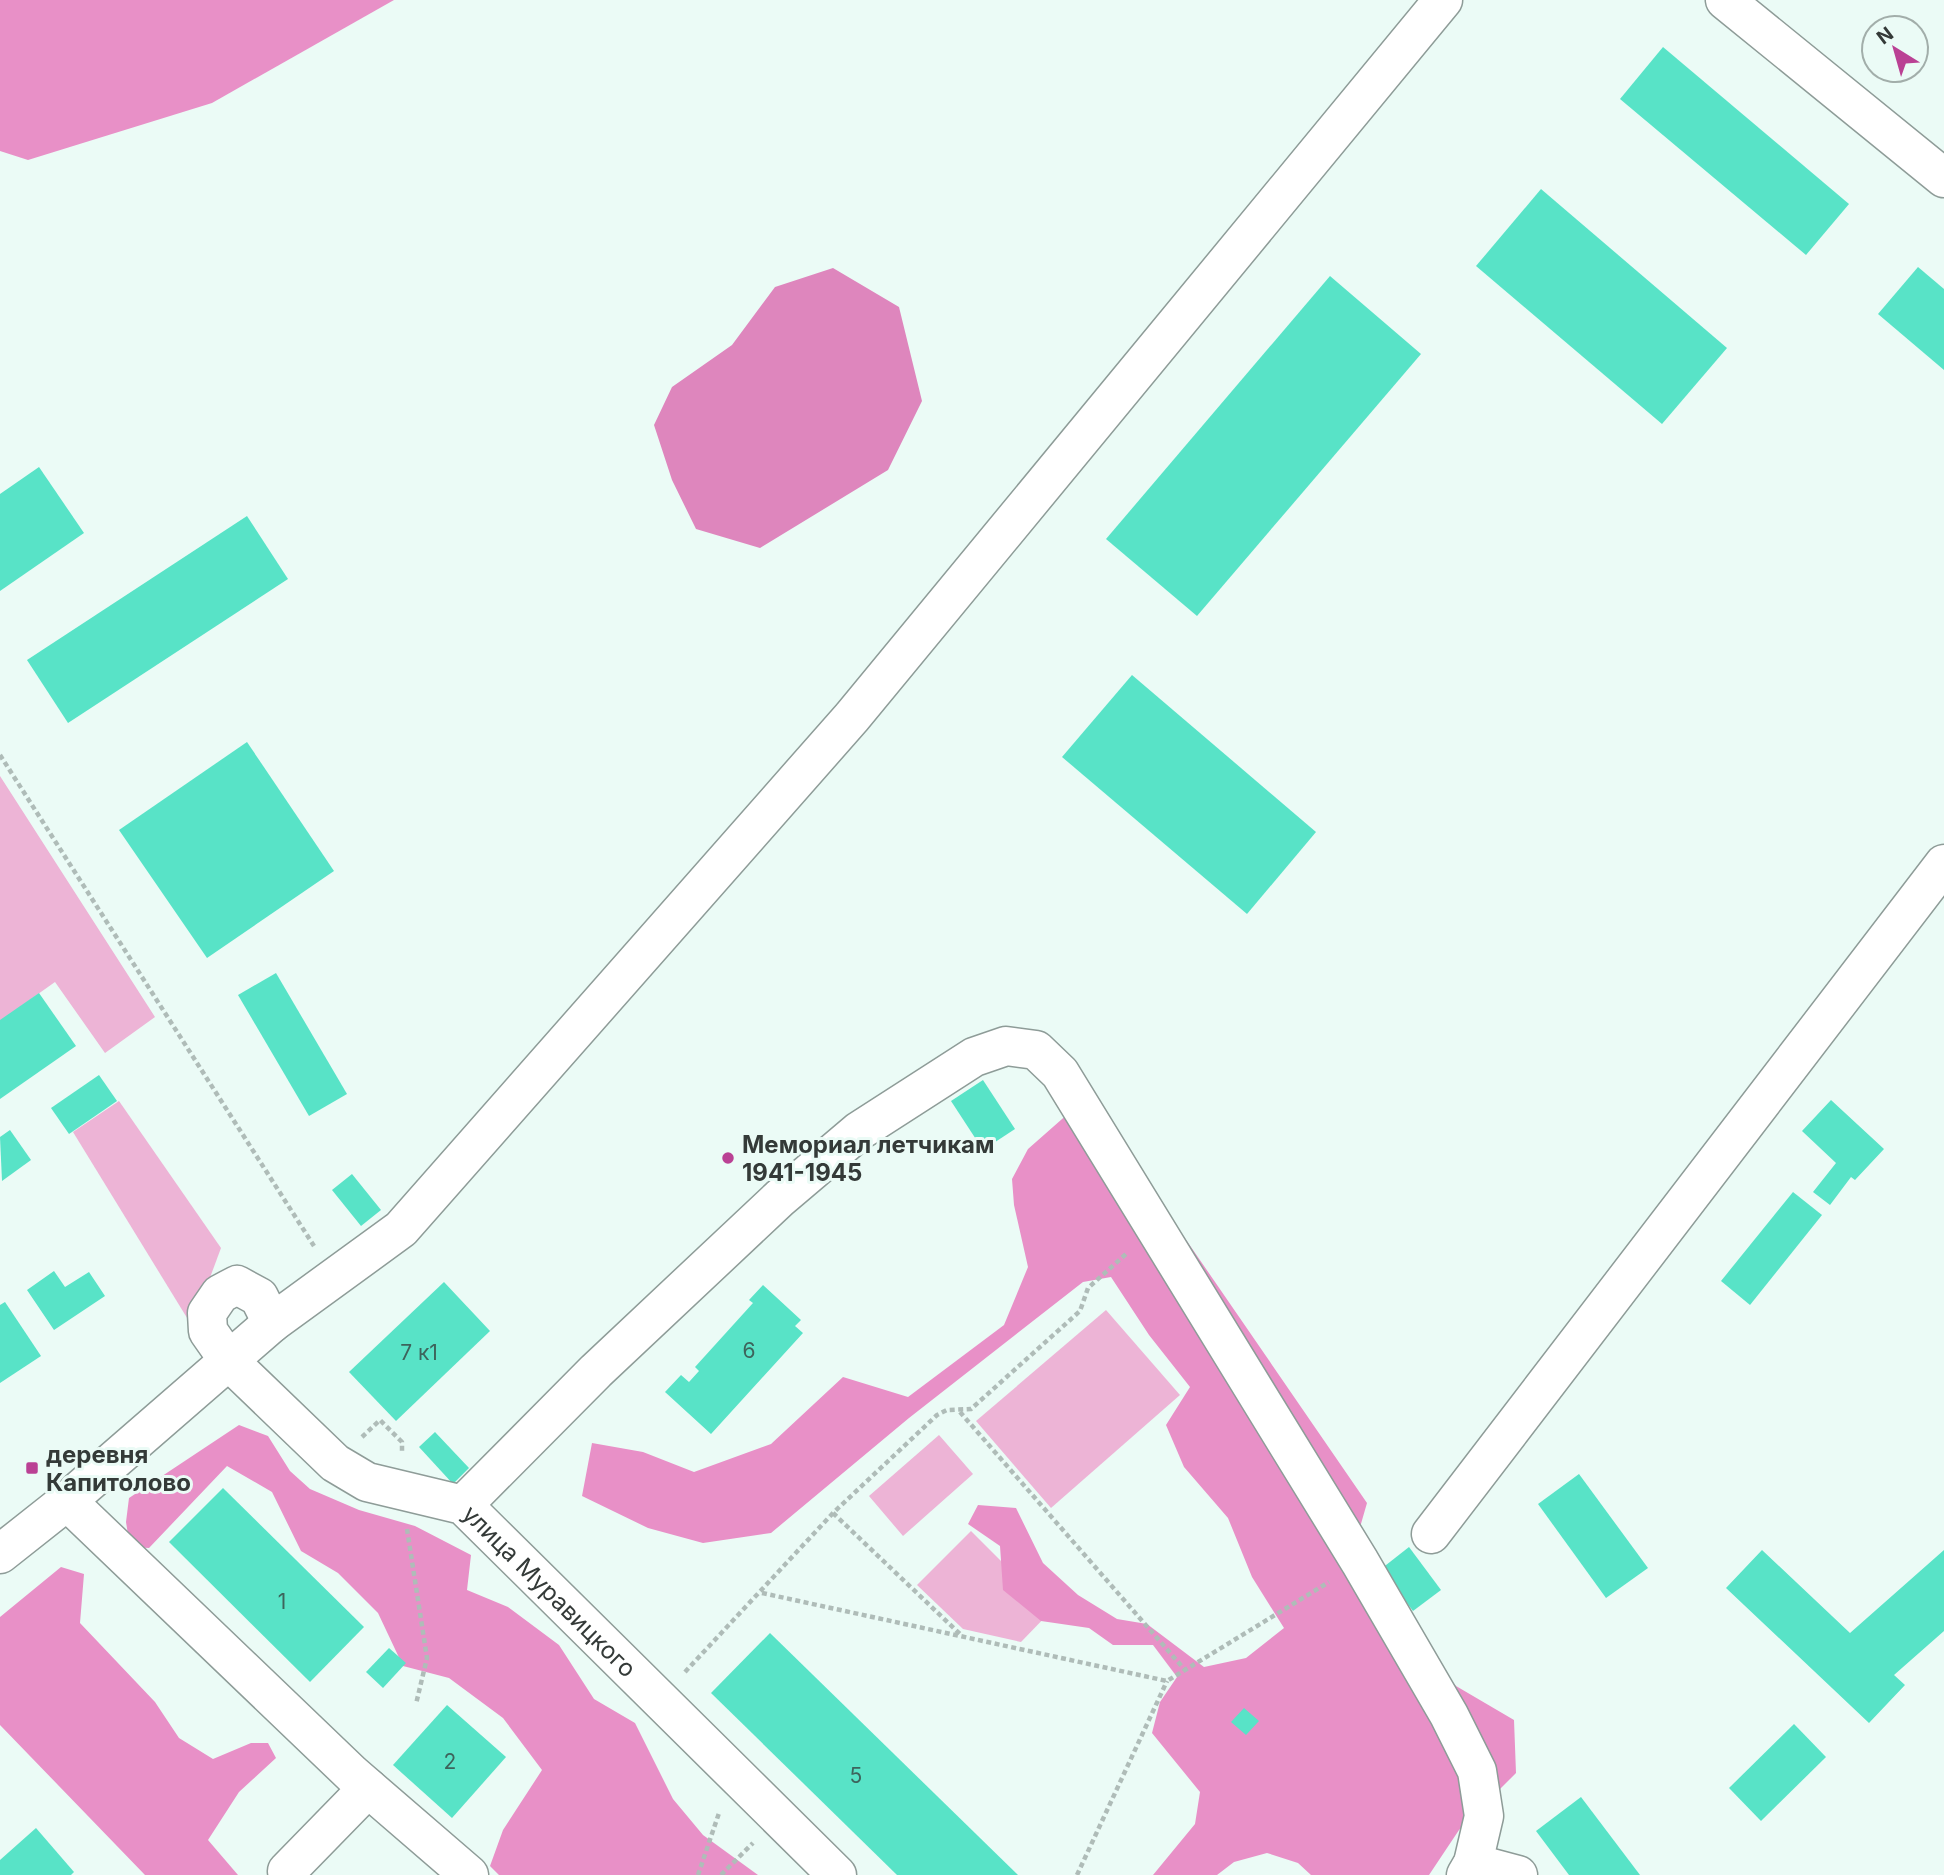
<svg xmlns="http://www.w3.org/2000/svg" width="1944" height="1875" viewBox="0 0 1944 1875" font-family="Inter,sans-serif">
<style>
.green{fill:#edb4d6}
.forest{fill:#e890c7}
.water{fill:#de86bd}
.building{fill:#58e3c7}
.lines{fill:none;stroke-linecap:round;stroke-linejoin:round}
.minor-casing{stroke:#8e9c98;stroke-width:41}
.path{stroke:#afbcb8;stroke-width:4.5;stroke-dasharray:5 3.5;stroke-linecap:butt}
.minor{stroke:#fff;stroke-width:38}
.poi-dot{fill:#ba4194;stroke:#ebfbf6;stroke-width:2.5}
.labels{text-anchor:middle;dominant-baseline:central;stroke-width:6;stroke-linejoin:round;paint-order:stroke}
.number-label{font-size:21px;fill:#3d645c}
.poi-label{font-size:24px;font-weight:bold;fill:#343a38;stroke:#ebfbf6;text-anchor:start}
.street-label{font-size:24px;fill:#343a38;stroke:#ebfbf6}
</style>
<rect width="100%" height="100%" fill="#ebfbf6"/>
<g class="green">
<polygon points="0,776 155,1017 105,1053 55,982 0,1021"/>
<polygon points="119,1101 221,1248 192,1326 73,1132"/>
<polygon points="1106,1310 1180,1395 1051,1508 976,1421"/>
<polygon points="939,1435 973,1474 903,1536 869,1496"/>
<polygon points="971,1531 1051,1611 1021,1642 963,1629 917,1585"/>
</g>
<g class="forest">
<polygon points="0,0 394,0 212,103 28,160 0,151"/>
<polygon points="1083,1090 1367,1503 1354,1548 1404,1628 1456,1686 1514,1720 1516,1773 1459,1830 1429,1875 1311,1875 1298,1863 1267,1853 1234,1862 1217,1875 1153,1875 1195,1824 1200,1792 1152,1733 1160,1702 1177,1677 1153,1645 1113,1645 1089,1628 1041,1621 1003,1590 1000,1546 968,1524 978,1505 1016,1508 1043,1563 1078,1595 1117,1619 1147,1624 1204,1667 1246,1658 1284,1628 1252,1577 1228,1518 1184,1467 1166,1425 1190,1387 1149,1335 1111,1277 1083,1282 909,1418 771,1533 703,1543 648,1528 582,1496 592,1443 643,1452 694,1472 771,1444 843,1377 908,1397 1004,1325 1028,1267 1014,1205 1012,1179 1028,1149 1070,1112"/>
<polygon points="239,1425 268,1436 290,1471 310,1489 359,1510 415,1526 471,1555 467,1590 508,1607 559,1645 594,1699 635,1723 673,1799 703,1835 758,1875 499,1875 490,1866 503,1830 542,1770 503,1718 449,1678 403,1666 378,1613 338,1573 301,1551 272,1492 227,1466 149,1548 130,1547 126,1522 129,1498"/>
<polygon points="61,1567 84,1574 80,1623 155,1702 179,1738 213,1759 251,1743 268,1743 276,1758 239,1792 208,1840 238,1875 145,1875 0,1725 0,1617"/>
</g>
<polygon class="water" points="833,268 899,307 922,401 888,470 760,548 696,529 672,480 654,425 672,387 732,345 775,287"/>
<g class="building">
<polygon points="1663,47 1849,204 1806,255 1620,99"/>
<polygon points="1541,189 1727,348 1662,424 1476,266"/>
<polygon points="1918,267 1944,289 1944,370 1878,314"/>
<polygon points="1330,276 1421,354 1197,616 1106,539"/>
<polygon points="39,467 84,533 0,591 0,494"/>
<polygon points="247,516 288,579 68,723 27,660"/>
<polygon points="1132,675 1316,832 1247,914 1062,757"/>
<polygon points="247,742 334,871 207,958 119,830"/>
<polygon points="276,973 347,1094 309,1116 238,995"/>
<polygon points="39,993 76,1046 0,1099 0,1020"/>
<polygon points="99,1075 117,1101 69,1134 51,1108"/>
<polygon points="983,1080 1015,1129 983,1150 951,1101"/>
<polygon points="1831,1100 1884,1149 1855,1180 1851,1177 1830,1205 1813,1192 1836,1163 1802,1131"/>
<polygon points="10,1130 31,1160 2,1181 0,1137"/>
<polygon points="352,1174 381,1210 361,1226 332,1190"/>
<polygon points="1793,1192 1822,1215 1750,1305 1721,1281"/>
<polygon points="54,1271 65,1287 89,1272 105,1296 54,1330 27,1290"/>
<polygon points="444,1282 490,1331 396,1421 349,1372"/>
<polygon points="763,1285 801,1320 795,1326 803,1333 711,1434 665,1392 681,1375 689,1382 699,1371 695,1367 753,1303 749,1300"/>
<polygon points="5,1302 41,1356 0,1383 0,1305"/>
<polygon points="435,1432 469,1468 453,1484 419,1447"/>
<polygon points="1579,1474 1648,1568 1606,1598 1538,1504"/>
<polygon points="223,1488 364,1627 310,1682 169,1542"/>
<polygon points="1409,1547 1441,1590 1413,1611 1381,1569"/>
<polygon points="1762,1550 1850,1633 1944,1550 1944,1631 1894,1675 1905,1685 1869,1723 1726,1588"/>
<polygon points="770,1633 1018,1875 897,1875 711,1693"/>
<polygon points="389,1648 406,1663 383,1688 366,1672"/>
<polygon points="447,1705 506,1757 452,1818 393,1765"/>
<polygon points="1244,1708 1259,1721 1246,1735 1231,1722"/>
<polygon points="1794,1724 1826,1757 1761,1821 1729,1788"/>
<polygon points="1581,1797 1640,1875 1569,1875 1536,1831"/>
<polygon points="36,1828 74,1872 71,1875 0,1875 0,1860"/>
</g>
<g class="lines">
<defs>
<g id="minor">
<polyline points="1725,0 1944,178"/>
<path id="s1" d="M 272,1323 L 259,1297 L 237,1285 L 220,1294 L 207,1313 L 208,1331 L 229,1361 L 335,1463 L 367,1482 L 463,1505 L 837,1875"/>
<polyline points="67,1501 352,1774 469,1875"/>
<polyline points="463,1505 596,1371 780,1198 859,1131 974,1057 1006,1046 1036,1050 1060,1073 1360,1562 1449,1715 1477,1771 1484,1816 1473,1863 1466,1875"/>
<polyline points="1431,1534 1944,864"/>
<polyline points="0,1554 67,1501 272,1323 401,1229 852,717 1443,0"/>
<polyline points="1473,1863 1518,1875"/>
<polyline points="287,1871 368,1788"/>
</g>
</defs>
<use href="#minor" class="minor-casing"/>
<g class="path">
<polyline points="0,755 314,1246"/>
<polyline points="960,1412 1185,1670"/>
<polyline points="362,1437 380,1420 402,1442 402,1454"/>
<polyline points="833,1513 961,1635"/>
<polyline points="407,1529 427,1658 416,1704"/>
<polyline points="762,1593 1167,1681 1329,1582"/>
<polyline points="685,1672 833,1513 937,1415 947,1410 971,1409 1080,1311 1088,1288 1126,1254"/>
<polyline points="698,1875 719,1813"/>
<polyline points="721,1875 753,1843"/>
<polyline points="1077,1875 1167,1681"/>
</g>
<use href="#minor" class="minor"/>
</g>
<g class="poi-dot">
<circle cx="728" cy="1158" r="7"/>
<rect x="25" y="1461" width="14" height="14" rx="3.5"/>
</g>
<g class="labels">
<g class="number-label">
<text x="749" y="1350">6</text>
<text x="419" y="1352">7 к1</text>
<text x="282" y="1601">1</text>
<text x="450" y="1761">2</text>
<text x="856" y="1775">5</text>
</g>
<g class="poi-label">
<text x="742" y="1144">Мемориал летчикам<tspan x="742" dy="28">1941-1945</tspan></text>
<text x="46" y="1454">деревня<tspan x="46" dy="28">Капитолово</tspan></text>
</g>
<g class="street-label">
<text stroke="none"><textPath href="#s1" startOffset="556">улица Муравицкого</textPath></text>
</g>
</g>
<g transform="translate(1895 49) rotate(323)"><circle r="33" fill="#ebfbf6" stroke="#a2aeaa" stroke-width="2"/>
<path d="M0-5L12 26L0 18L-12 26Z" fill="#ba4194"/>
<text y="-10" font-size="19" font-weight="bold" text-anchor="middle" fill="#343a38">N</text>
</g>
</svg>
